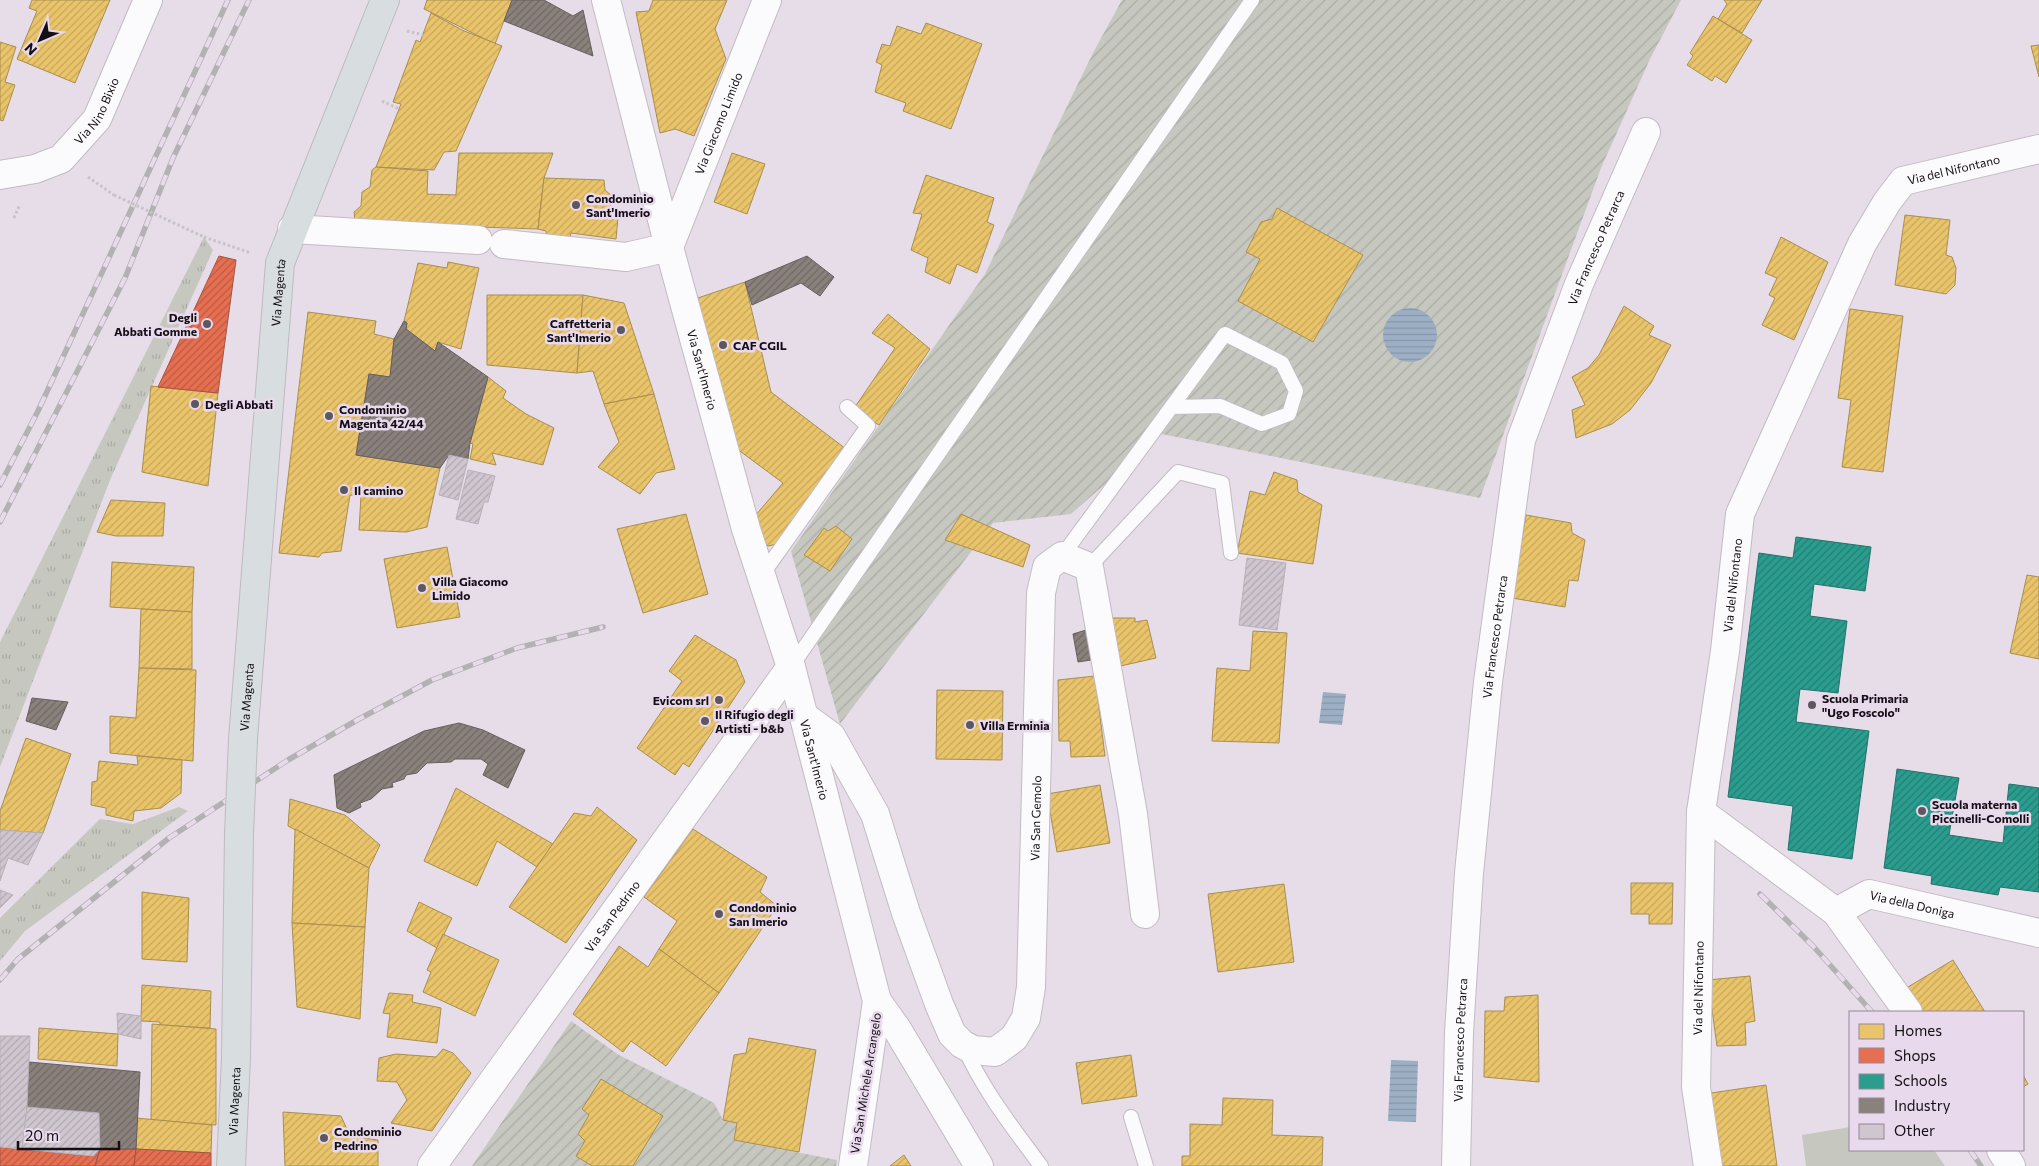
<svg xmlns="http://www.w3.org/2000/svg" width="2039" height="1166" viewBox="0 0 2039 1166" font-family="Commissioner,sans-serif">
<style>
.grass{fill:url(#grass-tufts)}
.park{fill:#c6c8c0}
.garden{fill:url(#garden-furrows)}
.water{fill:url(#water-rules)}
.homes{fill:url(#homes-hatch);stroke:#a98e50}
.shops{fill:url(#shops-hatch);stroke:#a8523f}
.schools{fill:url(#schools-hatch);stroke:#23726a}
.industry{fill:url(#industry-hatch);stroke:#675f5d}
.building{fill:url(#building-hatch);stroke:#b7b1b9}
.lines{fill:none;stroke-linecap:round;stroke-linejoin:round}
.lane-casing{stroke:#c2bbc3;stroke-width:16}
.street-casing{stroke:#c2bbc3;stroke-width:30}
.secondary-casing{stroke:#c2bbc3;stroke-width:30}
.primary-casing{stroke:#bebabf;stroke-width:30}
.path{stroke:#c6c3c6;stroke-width:3;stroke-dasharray:2.5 2.5;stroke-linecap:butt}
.lane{stroke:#fbfafc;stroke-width:14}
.street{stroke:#fbfafc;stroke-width:28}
.secondary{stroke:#fbfafc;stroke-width:28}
.primary{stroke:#d8dee0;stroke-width:28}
.rail-casing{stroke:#b3b1b3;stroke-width:5.5}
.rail{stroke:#e9d9ec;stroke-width:4;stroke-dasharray:11;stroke-linecap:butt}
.primary-bridge-casing{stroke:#bebabf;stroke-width:30;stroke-linecap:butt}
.path-bridge{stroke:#c6c3c6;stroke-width:3;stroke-dasharray:2.5 2.5;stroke-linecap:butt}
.primary-bridge{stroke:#d8dee0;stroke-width:28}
.poi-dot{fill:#5e575f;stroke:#e9d9ec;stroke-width:2}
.labels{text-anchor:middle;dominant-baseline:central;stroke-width:5;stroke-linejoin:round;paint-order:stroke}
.street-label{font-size:12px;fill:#140f15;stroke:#e9d9ec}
.poi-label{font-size:12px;font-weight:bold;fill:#140f15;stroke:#e9d9ec;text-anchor:start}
</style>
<defs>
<pattern id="grass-tufts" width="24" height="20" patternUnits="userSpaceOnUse" patternTransform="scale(1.25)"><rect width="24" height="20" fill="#c6c8c0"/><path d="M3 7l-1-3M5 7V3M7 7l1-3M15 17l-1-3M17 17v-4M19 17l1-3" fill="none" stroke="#a9aba4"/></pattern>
<pattern id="garden-furrows" width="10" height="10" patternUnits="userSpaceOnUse" patternTransform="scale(1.25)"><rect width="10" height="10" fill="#c6c8c0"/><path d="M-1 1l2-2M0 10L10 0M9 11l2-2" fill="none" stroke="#a9aba4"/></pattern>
<pattern id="water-rules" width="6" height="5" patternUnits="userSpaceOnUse" patternTransform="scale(1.25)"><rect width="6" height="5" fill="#9cafc4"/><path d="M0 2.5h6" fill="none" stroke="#8695a8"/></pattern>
<pattern id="homes-hatch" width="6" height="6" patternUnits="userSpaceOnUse" patternTransform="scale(1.25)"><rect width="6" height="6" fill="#e9c46a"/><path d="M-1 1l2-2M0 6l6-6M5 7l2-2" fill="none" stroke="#c7a75b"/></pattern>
<pattern id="shops-hatch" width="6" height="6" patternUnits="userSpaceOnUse" patternTransform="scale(1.25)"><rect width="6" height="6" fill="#e76f51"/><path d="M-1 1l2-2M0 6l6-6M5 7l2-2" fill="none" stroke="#ba5a42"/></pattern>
<pattern id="schools-hatch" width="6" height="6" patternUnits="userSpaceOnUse" patternTransform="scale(1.25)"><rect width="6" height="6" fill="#2a9d8f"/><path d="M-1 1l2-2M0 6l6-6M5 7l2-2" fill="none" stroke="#237e74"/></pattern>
<pattern id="industry-hatch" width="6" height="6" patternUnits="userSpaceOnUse" patternTransform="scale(1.25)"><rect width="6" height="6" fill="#8a817c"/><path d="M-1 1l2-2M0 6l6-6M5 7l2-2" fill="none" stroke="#706864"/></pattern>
<pattern id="building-hatch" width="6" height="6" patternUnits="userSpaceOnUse" patternTransform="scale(1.25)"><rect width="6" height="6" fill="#cfc6d0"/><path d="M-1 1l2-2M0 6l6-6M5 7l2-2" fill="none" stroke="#b1a9b2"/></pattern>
</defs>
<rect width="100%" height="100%" fill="#e6dde8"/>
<g class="grass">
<polygon points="204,237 213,250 110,480 0,767 0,642"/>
<polygon points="179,807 188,811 25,931 0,961 0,918 100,819 133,824"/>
</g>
<polygon class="park" points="1850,1127 1850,1150 1934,1150 1945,1166 1806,1166 1802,1135"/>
<g class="garden">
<polygon points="1122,0 1681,0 1650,59 1601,168 1480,498 1162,434 1071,514 993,523 840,724 791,551 985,274 1094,51"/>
<polygon points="571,1021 619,1055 714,1103 723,1120 737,1123 734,1140 837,1160 836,1166 472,1166"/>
</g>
<g class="water">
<circle cx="1410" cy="335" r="27"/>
<polygon points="1323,692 1346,694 1342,725 1319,723"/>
<polygon points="1391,1060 1418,1061 1416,1122 1388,1121"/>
</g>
<g class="homes">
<polygon points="32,0 110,0 75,83 17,59 37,11 29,8"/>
<polygon points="427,0 512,0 495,44 424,9"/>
<polygon points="653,0 727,0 715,29 726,59 694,136 675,129 660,133 636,12 649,11"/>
<polygon points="1724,0 1762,0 1742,33 1718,19 1727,4"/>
<polygon points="431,13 462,30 502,46 456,151 444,152 434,170 376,167 401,104 393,102 416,40 420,42"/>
<polygon points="1713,16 1752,40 1726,83 1715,76 1712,81 1687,65 1693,56 1690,53"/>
<polygon points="926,23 982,44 951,129 903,111 906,103 875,92 882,65 876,62 882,44 890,46 897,26 921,34"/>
<polygon points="0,42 16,47 5,82 15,85 3,121 0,120"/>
<polygon points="2039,45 2039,77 2031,46"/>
<polygon points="459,153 553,153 544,178 538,229 421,225 356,228 354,212 361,206 362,192 370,187 372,170 376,167 428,171 427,194 456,195"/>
<polygon points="732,153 765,164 747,214 714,202"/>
<polygon points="926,175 994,198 987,222 994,225 977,273 957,264 950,284 925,272 928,258 911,250 922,214 913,213"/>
<polygon points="544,178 604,180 605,190 612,196 610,213 618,218 616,239 571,233 570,238 547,238 546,231 538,229"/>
<polygon points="1277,208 1363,255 1313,342 1238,301 1260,259 1246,252 1261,222 1272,219"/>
<polygon points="1905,215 1950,220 1946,255 1952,257 1956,268 1955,285 1946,294 1895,285"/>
<polygon points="1781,237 1828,262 1794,340 1762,325 1775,298 1769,295 1777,278 1765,273"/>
<polygon points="448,262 479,268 461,349 438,342 435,351 406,329 407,323 404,321 418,263 447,268"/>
<polygon points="745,282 771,392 846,449 777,544 768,546 750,532 749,523 783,483 733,446 692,300"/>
<polygon points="487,295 583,295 577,373 487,365"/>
<polygon points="583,295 624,303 654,394 604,404 593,371 577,373"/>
<polygon points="1624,306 1654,326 1649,335 1671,345 1651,383 1630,410 1612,424 1576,438 1572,410 1585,405 1572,377 1588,368 1599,355"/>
<polygon points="1850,309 1903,316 1883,472 1842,467 1851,400 1838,398"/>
<polygon points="308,312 376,321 374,334 394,339 390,377 369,374 356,455 440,468 427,527 406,532 359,530 361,496 350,495 341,551 322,553 319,557 279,553"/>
<polygon points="888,314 930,349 879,425 853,410 895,348 872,333"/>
<polygon points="488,377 506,391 503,398 526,414 554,428 543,465 492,453 496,465 470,459 473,444 470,443"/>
<polygon points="151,386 218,393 208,486 142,472"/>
<polygon points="654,394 675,469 656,473 640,494 598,467 619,442 604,404"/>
<polygon points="1274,472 1297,480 1298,492 1322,505 1313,564 1237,553 1250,491 1265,495"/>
<polygon points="111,500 165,503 163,536 116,536 97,532"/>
<polygon points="686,514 708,594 643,613 617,529"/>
<polygon points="961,514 1030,545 1023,567 945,540"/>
<polygon points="1526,515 1571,523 1572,533 1585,540 1578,581 1569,580 1565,607 1512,598"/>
<polygon points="836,526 852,539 830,571 804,555 824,528 828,531"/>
<polygon points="447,547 460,617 397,628 384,559"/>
<polygon points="112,562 194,567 192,612 110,607"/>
<polygon points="2027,575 2039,577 2039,659 2010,653"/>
<polygon points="141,609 192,612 192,669 139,668"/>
<polygon points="1107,618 1135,618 1135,622 1147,620 1156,658 1116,667"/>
<polygon points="1253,631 1287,633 1279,743 1212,741 1217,668 1250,671"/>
<polygon points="695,635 736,660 745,682 689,767 683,763 675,775 637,748 682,681 669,671"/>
<polygon points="139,668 196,670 193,761 110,753 110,716 136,718"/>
<polygon points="1095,676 1105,756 1071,757 1070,741 1059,741 1058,680"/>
<polygon points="937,690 1003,691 1002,760 936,759"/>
<polygon points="26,738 71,754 43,833 0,830 0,811"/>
<polygon points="137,756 182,760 181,793 161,808 134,811 133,821 106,815 106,808 91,805 92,782 97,781 99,761 138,765"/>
<polygon points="1100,785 1110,843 1057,852 1047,794"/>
<polygon points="456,788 553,844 537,867 497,841 477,886 424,861"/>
<polygon points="290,799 345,815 380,845 369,868 288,826"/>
<polygon points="597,807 637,840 566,943 509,907 574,813 591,816"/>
<polygon points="295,829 369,868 365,927 292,923"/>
<polygon points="693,829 767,877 760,892 777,906 719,993 659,949 677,921 644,897"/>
<polygon points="1631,883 1673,883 1672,924 1649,924 1649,914 1631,914"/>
<polygon points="1284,884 1294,962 1218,972 1208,894"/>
<polygon points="142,892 189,898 187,962 142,959"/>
<polygon points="419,902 452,918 437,948 407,931"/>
<polygon points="292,923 365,927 360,1019 297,1007"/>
<polygon points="443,934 499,960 475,1016 423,992 431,972 427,970"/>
<polygon points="619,946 648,967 659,949 719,993 666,1066 631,1041 623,1052 573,1014"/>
<polygon points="1953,960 1985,1012 1916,1012 1903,990"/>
<polygon points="1750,976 1755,1021 1745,1023 1746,1045 1717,1046 1708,980"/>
<polygon points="142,985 211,991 210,1028 160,1025 160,1022 141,1021"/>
<polygon points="389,993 413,995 412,1002 441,1008 437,1043 387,1037 390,1014 383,1013"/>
<polygon points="1538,995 1539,1082 1484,1077 1485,1011 1504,1011 1505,997"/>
<polygon points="152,1024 216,1029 216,1125 151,1120"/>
<polygon points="39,1028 118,1034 117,1066 38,1059"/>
<polygon points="749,1038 816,1050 799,1152 734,1140 737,1123 723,1120 734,1055 746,1053"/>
<polygon points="443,1049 453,1053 471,1073 432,1131 391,1123 407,1100 397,1082 377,1081 379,1058 396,1054 436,1057"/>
<polygon points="1131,1055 1137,1096 1082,1104 1076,1063"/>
<polygon points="2023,1075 2028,1084 2023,1087"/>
<polygon points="601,1079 663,1116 633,1166 592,1166 576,1156 585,1141 578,1134 589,1115 582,1109"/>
<polygon points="1766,1085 1777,1166 1719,1166 1711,1093"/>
<polygon points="1223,1098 1273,1100 1272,1135 1323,1137 1322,1166 1182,1166 1182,1156 1190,1156 1190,1124 1222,1125"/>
<polygon points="283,1112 341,1116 350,1136 378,1140 378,1166 285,1166"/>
<polygon points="136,1118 212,1125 211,1153 136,1149"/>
<polygon points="904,1155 911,1166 890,1166"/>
</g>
<g class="shops">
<polygon points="219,256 236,260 218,393 158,387"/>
<polygon points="0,1147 93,1156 100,1149 95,1166 0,1166"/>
<polygon points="100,1149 136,1149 134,1166 95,1166"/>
<polygon points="136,1149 211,1153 211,1166 134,1166"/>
</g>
<g class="schools">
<polygon points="1796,537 1871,547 1865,591 1814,584 1810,616 1847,621 1838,693 1800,689 1796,722 1869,731 1852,859 1788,850 1793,806 1728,797 1759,553 1793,558"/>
<polygon points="1897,769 1959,778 1949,835 2003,843 2009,784 2039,788 2039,892 2000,887 1998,895 1931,884 1932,876 1884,868"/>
</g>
<g class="industry">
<polygon points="512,0 544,0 573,16 583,10 593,56 504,21"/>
<polygon points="807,256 834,277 820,296 801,283 752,305 745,282"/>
<polygon points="404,321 407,323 406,329 435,351 438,342 488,377 470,443 468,459 449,455 440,468 356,455 369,374 390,377 394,339"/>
<polygon points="1086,630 1091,660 1078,662 1073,634"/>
<polygon points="32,698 68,702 56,730 26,721"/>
<polygon points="459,723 483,730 525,750 508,788 483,775 488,764 481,759 455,759 451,762 427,763 417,773 406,775 404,779 392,783 393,787 382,789 371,799 360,803 361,807 349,813 337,808 334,775 424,731"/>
<polygon points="29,1062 140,1072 136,1149 100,1149 99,1113 27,1107"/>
</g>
<g class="building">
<polygon points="449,455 468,459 458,500 439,495"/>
<polygon points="468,470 495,476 488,502 484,502 478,524 456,519"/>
<polygon points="1247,558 1286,563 1277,630 1239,625"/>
<polygon points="0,830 43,833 28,865 8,858 0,881"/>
<polygon points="0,890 13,895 0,908"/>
<polygon points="117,1013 141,1016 141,1039 118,1034"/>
<polygon points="0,1036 30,1036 27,1107 22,1149 0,1147"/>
<polygon points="27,1107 99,1113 100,1149 93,1156 22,1149"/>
</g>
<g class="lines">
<defs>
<g id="lane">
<polyline points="1062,556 1225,334 1282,363 1296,391 1289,414 1262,424 1220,406 1172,407"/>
<polyline points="1089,567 1178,472 1222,483 1231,553"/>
<polyline points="762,575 868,426 847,407"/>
<polyline points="791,667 1252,0"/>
<path d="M 964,1047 C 983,1090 1013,1128 1041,1166"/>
<polyline points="1131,1117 1146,1166"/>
</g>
<g id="street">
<path id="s1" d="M 0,175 L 35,169 L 61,159 L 97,119 L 148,0"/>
<polyline points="292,229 478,240"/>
<path id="s2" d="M 504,244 L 626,257 L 669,247 L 767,0"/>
<path id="s3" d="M 805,717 L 831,736 L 875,814 L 906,913 L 939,1004 L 952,1034 L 962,1044 L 973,1050 L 995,1052 L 1014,1038 L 1026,1018 L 1031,987 L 1041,593 L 1047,567 L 1062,556 L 1089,567 L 1133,814 L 1145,914"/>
<path id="s4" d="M 1701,812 L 1836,912 L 1869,894 L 2039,933"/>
<polyline points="1836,912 1908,1012"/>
<polyline points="877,1001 897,1029 979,1166"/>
<polyline points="2001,1150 2011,1166"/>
<path id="s5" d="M 1456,1166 L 1459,1033 L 1469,873 L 1488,682 L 1521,440 L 1579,284 L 1646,132"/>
<path id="s6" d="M 1708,1166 L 1696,1087 L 1701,812 L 1725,651 L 1740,514 L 1862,244 L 1887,202 L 1903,181 L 2039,149"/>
</g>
<g id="secondary">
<path id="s7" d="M 606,0 L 669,247 L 746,529 L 791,667 L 877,1001 L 853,1166"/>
<path id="s8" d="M 432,1166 L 791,667"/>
</g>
<g id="primary">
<path id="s9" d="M 243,739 L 280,263 L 385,0"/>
<path id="s10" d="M 231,1166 L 236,1058 L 239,834"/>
</g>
</defs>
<use href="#lane" class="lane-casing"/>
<use href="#street" class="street-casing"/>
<use href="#secondary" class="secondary-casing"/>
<use href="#primary" class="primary-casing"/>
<g class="path">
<polyline points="407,31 423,35"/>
<polyline points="382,101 399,109"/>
<polyline points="88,177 114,195"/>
<polyline points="14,218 20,204"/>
<polyline points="204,237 251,253"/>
</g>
<use href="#lane" class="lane"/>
<use href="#street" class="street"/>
<use href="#secondary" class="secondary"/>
<use href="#primary" class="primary"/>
<defs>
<g id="rail">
<polyline points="0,485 38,411 228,0"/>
<polyline points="0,522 125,278 173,158 249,0"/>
<polyline points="1760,894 1813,946 1872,1012"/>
<polyline points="0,980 18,959 169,838 288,760 359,719 432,680 517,648 603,627"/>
<polyline points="1970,1150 1981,1166"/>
</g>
</defs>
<use href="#rail" class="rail-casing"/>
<use href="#rail" class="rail"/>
<defs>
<polyline id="primary-bridge" points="239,834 243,739"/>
</defs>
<use href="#primary-bridge" class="primary-bridge-casing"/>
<polyline class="path-bridge" points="114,195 204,237"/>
<use href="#primary-bridge" class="primary-bridge"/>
</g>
<g class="poi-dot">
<circle cx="576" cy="205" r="5"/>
<circle cx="207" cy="324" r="5"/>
<circle cx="621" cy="330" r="5"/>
<circle cx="723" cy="345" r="5"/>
<circle cx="195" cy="404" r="5"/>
<circle cx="329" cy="416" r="5"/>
<circle cx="344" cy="490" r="5"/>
<circle cx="422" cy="588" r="5"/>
<circle cx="719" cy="700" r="5"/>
<circle cx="1812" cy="705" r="5"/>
<circle cx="705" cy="721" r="5"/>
<circle cx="970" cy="725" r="5"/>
<circle cx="1922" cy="811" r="5"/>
<circle cx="719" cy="914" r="5"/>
<circle cx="324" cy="1138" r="5"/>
</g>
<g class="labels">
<g class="street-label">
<text stroke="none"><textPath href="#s1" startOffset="124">Via Nino Bixio</textPath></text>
<text stroke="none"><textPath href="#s2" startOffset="300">Via Giacomo Limido</textPath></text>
<text stroke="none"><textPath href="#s6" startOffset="1079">Via del Nifontano</textPath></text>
<text stroke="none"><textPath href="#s5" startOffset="936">Via Francesco Petrarca</textPath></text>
<text stroke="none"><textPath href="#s9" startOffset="448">Via Magenta</textPath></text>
<text stroke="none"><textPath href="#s7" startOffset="382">Via Sant'Imerio</textPath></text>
<text stroke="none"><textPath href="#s6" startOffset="584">Via del Nifontano</textPath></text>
<text stroke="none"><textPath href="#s5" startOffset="531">Via Francesco Petrarca</textPath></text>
<text stroke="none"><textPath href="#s9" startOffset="42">Via Magenta</textPath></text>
<text stroke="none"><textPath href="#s7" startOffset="788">Via Sant'Imerio</textPath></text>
<text stroke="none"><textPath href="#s3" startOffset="651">Via San Gemolo</textPath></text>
<text stroke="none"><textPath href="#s4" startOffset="250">Via della Doniga</textPath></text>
<text stroke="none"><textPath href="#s8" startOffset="308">Via San Pedrino</textPath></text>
<text stroke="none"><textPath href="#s6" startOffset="179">Via del Nifontano</textPath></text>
<text stroke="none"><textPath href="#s5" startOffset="126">Via Francesco Petrarca</textPath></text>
<text transform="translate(865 1083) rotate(-81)">Via San Michele Arcangelo</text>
<text stroke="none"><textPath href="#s10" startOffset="65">Via Magenta</textPath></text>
</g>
<g class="poi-label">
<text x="586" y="198">Condominio<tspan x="586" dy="14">Sant'Imerio</tspan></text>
<text x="197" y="317" text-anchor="end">Degli<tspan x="197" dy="14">Abbati Gomme</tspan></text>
<text x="611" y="323" text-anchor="end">Caffetteria<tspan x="611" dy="14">Sant'Imerio</tspan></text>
<text x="733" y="345">CAF CGIL</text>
<text x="205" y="404">Degli Abbati</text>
<text x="339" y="409">Condominio<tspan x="339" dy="14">Magenta 42/44</tspan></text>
<text x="354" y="490">Il camino</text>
<text x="432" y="581">Villa Giacomo<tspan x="432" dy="14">Limido</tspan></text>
<text x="1822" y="698">Scuola Primaria<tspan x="1822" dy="14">"Ugo Foscolo"</tspan></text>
<text x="709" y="700" text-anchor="end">Evicom srl</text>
<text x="715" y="714">Il Rifugio degli<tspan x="715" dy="14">Artisti - b&amp;b</tspan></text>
<text x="980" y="725">Villa Erminia</text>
<text x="1932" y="804">Scuola materna<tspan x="1932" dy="14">Piccinelli-Comolli</tspan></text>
<text x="729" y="907">Condominio<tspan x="729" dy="14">San Imerio</tspan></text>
<text x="334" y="1131">Condominio<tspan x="334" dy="14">Pedrino</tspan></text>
</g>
</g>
<rect x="1849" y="1011" width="175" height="140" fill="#e9d9ec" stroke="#948896"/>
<rect x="1859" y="1024" width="25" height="15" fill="#e9c46a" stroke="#948896"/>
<text x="1894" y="1036" font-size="15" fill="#140f15">Homes</text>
<rect x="1859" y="1048" width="25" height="15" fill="#e76f51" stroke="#948896"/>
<text x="1894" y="1061" font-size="15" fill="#140f15">Shops</text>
<rect x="1859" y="1074" width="25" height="15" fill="#2a9d8f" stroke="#948896"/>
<text x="1894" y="1086" font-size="15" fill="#140f15">Schools</text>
<rect x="1859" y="1098" width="25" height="15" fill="#8a817c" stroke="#948896"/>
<text x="1894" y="1111" font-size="15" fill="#140f15">Industry</text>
<rect x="1859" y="1124" width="25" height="15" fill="#cfc6d0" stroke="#948896"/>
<text x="1894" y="1136" font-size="15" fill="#140f15">Other</text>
<g transform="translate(40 40) rotate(225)" stroke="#e9d9ec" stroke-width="4" paint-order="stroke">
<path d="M0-4L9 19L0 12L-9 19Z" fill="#140f15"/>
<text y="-8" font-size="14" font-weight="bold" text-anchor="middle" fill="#140f15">N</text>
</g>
<path d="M18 1141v8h101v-8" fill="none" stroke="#140f15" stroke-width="2.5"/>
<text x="25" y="1141" font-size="15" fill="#140f15" stroke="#e9d9ec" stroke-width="4" paint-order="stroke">20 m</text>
</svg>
